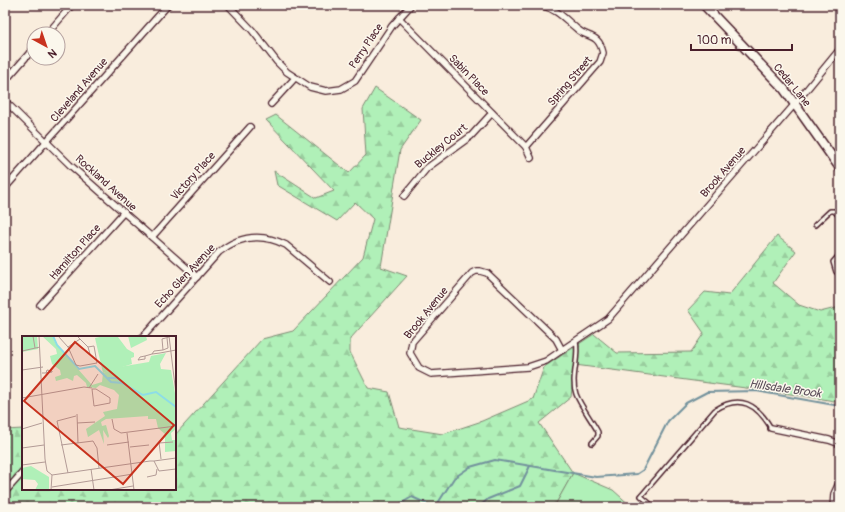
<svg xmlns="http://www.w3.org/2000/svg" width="845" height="512" viewBox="0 0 845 512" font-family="Pangolin,sans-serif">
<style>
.forest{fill:url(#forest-firs);stroke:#7d8872}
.park{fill:#b0f0b8;stroke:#7d8872}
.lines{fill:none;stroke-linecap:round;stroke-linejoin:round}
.stream{stroke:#72919c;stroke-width:2}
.lane-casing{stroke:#4a1f2b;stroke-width:6}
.street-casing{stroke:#4a1f2b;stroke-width:8}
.secondary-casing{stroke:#4a1f2b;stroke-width:11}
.lane{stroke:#fbf7ec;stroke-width:3}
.street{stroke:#fbf7ec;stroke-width:5.5}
.secondary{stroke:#fbf7ec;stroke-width:8}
.labels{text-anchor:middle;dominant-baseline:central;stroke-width:3;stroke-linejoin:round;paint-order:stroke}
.street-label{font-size:11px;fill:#4a1f2b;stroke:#fbf7ec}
.water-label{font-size:12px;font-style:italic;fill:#5b4e5a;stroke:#fbf7ec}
.inset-river{fill:none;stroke:#8ddde7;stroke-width:2}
.inset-road{fill:none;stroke:#b39b96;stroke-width:1}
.view{fill:#c8321e;fill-opacity:0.15;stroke:#c8321e;stroke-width:2}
.inset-edge{fill:none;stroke:#4a1f2b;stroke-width:2}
</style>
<defs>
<pattern id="forest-firs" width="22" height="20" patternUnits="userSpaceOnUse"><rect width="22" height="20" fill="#b0f0b8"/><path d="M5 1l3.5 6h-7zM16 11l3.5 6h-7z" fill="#99cd9e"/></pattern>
</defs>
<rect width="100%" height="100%" fill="#f9eddd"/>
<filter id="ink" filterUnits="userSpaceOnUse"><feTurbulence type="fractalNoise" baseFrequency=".025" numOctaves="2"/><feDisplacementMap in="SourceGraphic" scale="8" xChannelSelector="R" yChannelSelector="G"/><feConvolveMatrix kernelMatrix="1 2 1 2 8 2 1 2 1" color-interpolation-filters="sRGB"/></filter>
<g filter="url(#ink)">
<polygon class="forest" points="375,88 421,120 400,150 381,267 407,276 350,339 350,352 368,388 389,392 399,427 443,434 482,421 533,399 544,367 594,334 617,353 691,352 704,333 688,310 705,292 729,295 777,236 796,251 773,283 799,305 820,312 840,307 840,402 805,396 575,365 571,397 539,423 573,473 554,507 5,507 5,430 23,429 23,489 175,489 175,435 262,339 293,331 363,257 373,219 355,202 337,221 277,185 274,171 316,198 334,191 266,120 276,115 349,173 366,155 363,109"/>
<polygon class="park" points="573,473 613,490 632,507 554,507"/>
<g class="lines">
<g class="stream">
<polyline points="432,506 439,507"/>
<polyline points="395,507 412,497 432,506 438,503 454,478 470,467 495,460 596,477 637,474 643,470 668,421 686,403 707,392 756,391 840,406"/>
<polyline points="479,507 488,499 520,486 530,466"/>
</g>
<defs>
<g id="lane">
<polyline points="815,225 830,211 834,211 840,217"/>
<polyline points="840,254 833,262 836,272 840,273"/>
<path d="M 576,341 C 580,358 570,378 576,394 C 580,405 593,422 598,432 L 598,436 L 592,443"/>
<path d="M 654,507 L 641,496 L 715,410 C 740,394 757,404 771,428"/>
</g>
<g id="street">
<polyline points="228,5 252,30 277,62 287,72 310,87 326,91 341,89 355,81 392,26 411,5"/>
<polyline points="399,18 526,147 531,158"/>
<polyline points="47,34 72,5"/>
<polyline points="5,81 34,48"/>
<polyline points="5,101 70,165 197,277"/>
<polyline points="271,104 295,78"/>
<path d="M 526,147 L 600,62 L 603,53 C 598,32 588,39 577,29 C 565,19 557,9 541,5"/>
<polyline points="5,188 168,5"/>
<polyline points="404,196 427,168 471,136 492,113"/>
<polyline points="152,237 250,127"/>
<polygon points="476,271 480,271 487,273 556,339 562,350 546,361 528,367 431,374 419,368 410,353 412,342 472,273"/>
<polyline points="40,305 124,212"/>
<path d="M 143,337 L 219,252 C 239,236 262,233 286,245 L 330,282"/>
<polyline points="562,350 608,319 794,105 840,49"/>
<polyline points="771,428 829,440 840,444"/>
<polyline points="5,492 23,472"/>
<polyline points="833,507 834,494 840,481"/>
</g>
<polyline id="secondary" points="704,5 784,89 840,168"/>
</defs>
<use href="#lane" class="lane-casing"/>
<use href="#street" class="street-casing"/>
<use href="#secondary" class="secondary-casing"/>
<use href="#lane" class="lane"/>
<use href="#street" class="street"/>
<use href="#secondary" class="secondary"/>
</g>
</g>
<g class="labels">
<g class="street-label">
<text transform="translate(366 46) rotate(-56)">Perry Place</text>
<text transform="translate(469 75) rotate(46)">Sabin Place</text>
<text transform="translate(570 81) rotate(-49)">Spring Street</text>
<text transform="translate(792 85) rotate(51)">Cedar Lane</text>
<text transform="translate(79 90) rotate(-49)">Cleveland Avenue</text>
<text transform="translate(441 146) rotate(-39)">Buckley Court</text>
<text transform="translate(723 172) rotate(-49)">Brook Avenue</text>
<text transform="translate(193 176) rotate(-48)">Victory Place</text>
<text transform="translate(106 183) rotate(42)">Rockland Avenue</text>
<text transform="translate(75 252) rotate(-48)">Hamilton Place</text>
<text transform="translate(185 276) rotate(-47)">Echo Glen Avenue</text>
<text transform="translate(426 313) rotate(-51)">Brook Avenue</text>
</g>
<g class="water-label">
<text transform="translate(785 389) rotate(8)">Hillsdale Brook</text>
</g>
</g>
<g transform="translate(22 336)">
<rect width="154" height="154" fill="#f9eddd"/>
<path d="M 20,0 L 30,0 L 34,8 L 70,49 L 80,46 L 81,37 L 97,31 L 127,26 L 129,20 L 144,17 L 138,28 L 139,33 L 149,34 L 154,63 L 154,93 L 149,97 L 150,104 L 154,104 L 154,115 L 143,116 L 143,98 L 136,92 L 134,83 L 126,83 L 126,80 L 84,83 L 79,86 L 80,90 L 84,89 L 87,100 L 86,102 L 81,94 L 82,108 L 77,94 L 66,101 L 64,93 L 83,80 L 81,76 L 95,73 L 97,59 L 92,54 L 78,49 L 74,52 L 65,51 L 64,47 L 55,39 L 52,40 L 51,45 L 45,42 L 34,45 L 33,41 L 39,39 L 38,34 L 30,28 L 28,20 L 35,18 L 34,13 ZM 9,130 L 27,141 L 27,153 L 13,154 L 16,148 L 13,144 L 0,143 L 0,132 Z" fill="#b0f0b8"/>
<path d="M 0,0 L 15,0 L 16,13 L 0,16 ZM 82,0 L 96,1 L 105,13 L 112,17 L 112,21 L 109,22 L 110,28 L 81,37 L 73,2 ZM 106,0 L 124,0 L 125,4 L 109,12 Z" fill="#b0f0b8"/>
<path class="inset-river" d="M 31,0 L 35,9 L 57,33 L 73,30 L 89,46 L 100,47 L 121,59 L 134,56 L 154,71M 86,42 L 95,42 L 100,46"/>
<path class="inset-road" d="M 11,0 L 13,12M 17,0 L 23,123 L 25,135 L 30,139M 36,0 L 46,11 L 58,3M 55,0 L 66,11 L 68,18M 147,0 L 154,58M 46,11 L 54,29 L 58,30 L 75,27 L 72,10 L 66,11M 141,14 L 146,12 L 145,2M 0,15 L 18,11M 130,18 L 132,15 L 141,14 L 140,3 L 147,1M 123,20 L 123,23 L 116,24 L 118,21 L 123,20 L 130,18 L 138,17 L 154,14M 0,34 L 21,31M 20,37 L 24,37 L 30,36 L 30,35 L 25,34 L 24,37M 67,52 L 76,38M 70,53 L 74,53 L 88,62 L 88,67 L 72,70 ZM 0,62 L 62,51 L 70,52M 55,78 L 56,107M 90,83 L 92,93 L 99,97 L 154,90M 55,87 L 73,86M 0,93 L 20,87M 105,97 L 112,154M 137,106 L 139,123M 137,107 L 151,106M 39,109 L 71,105 L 75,112 L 77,132M 85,109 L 107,106M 108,111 L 127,109M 0,112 L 22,109M 132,125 L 154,122M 0,129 L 23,126M 69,133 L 72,154M 46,137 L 35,85 L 54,80M 30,139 L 128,125 L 132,125 L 137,135 L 154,133M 125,141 L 134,139 L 135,133M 30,151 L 111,138M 29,154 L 30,139M 87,154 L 111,150"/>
<path class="view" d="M 53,6 L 152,89 L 101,148 L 2,65 Z"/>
<rect width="154" height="154" class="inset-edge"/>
</g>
<rect width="845" height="512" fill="none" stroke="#fbf7ec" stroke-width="20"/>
<rect x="10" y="10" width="825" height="492" fill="none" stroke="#4a1f2b" stroke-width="1.5" filter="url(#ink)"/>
<g transform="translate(46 46) rotate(140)"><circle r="19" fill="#fbf7ec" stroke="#b4a19f"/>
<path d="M0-3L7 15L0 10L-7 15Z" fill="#c8321e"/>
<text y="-6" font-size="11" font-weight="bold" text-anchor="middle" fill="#4a1f2b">N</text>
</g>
<path d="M691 44v6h101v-6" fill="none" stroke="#4a1f2b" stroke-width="2"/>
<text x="697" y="44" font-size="12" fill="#4a1f2b" stroke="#fbf7ec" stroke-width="3" paint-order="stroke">100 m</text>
</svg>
